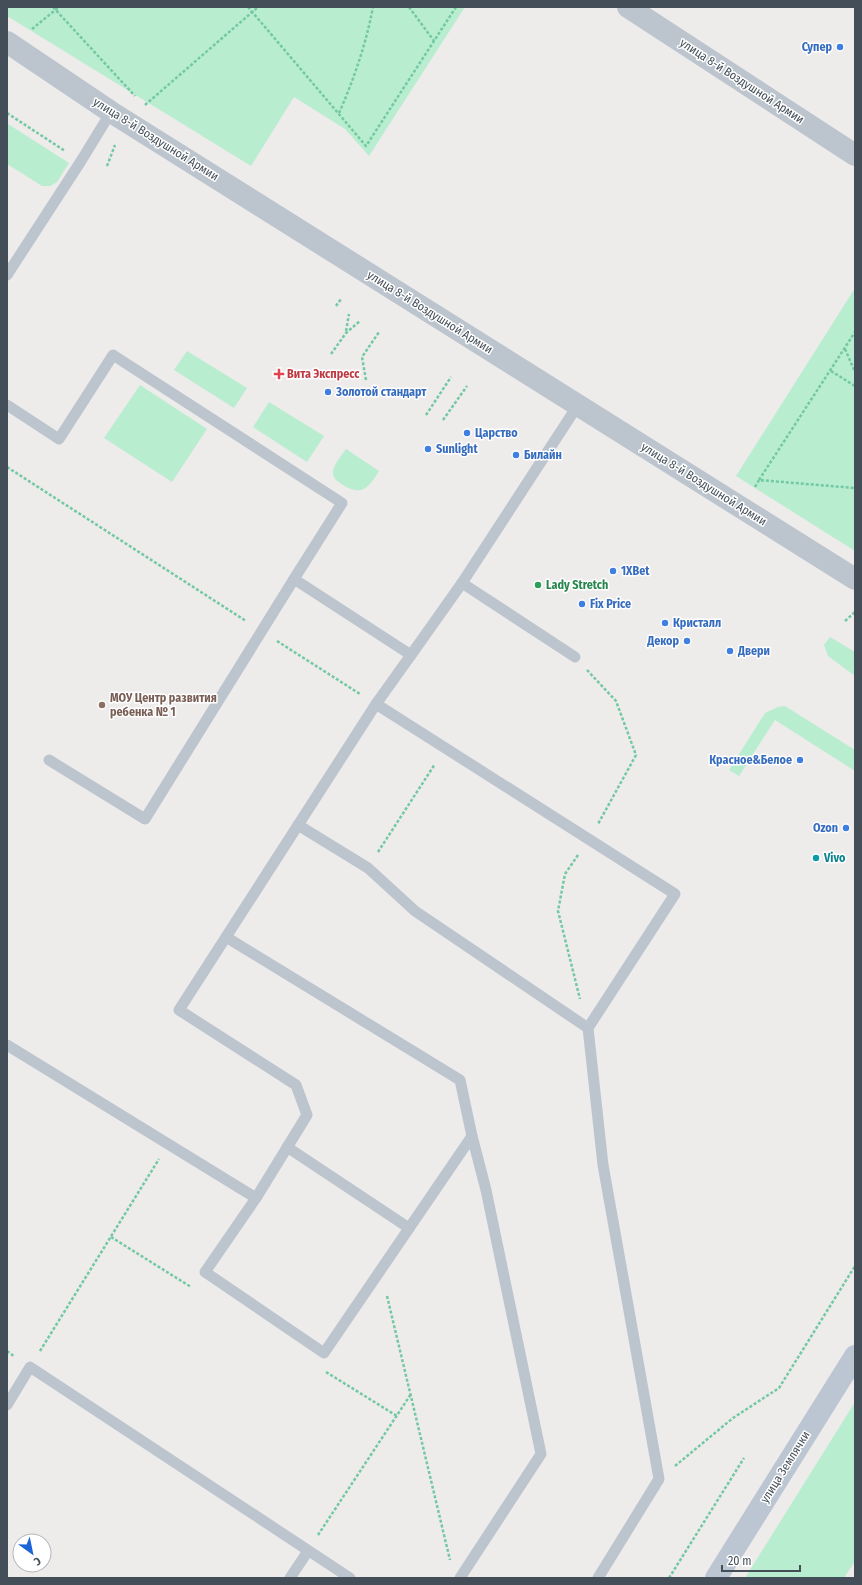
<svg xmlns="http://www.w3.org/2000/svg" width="862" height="1585" viewBox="0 0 862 1585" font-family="'Fira Sans Condensed',sans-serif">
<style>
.green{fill:#b9edd0}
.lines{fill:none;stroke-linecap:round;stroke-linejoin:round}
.path{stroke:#72c9a3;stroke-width:2.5;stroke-dasharray:3 2;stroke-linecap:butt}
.service{stroke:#bcc5ce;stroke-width:11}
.tertiary{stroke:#bcc5ce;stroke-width:22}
.secondary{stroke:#bcc6d2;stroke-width:22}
.shop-dot{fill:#3f7fe0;stroke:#fff;stroke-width:1.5}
.health-dot{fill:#e0444e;stroke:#fff;stroke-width:1.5}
.leisure-dot{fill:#2e9e5b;stroke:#fff;stroke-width:1.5}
.education-dot{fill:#8d6e63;stroke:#fff;stroke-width:1.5}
.culture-dot{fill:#0f9aa8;stroke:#fff;stroke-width:1.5}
.labels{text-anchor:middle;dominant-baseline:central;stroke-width:3;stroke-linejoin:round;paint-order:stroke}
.shop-label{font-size:12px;font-weight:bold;fill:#366cbe;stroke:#fff;text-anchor:start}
.street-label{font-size:12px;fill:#444e58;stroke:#fff}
.health-label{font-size:12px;font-weight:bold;fill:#be3a42;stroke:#fff;text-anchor:start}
.leisure-label{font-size:12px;font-weight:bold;fill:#27864d;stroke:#fff;text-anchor:start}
.education-label{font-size:12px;font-weight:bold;fill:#785e54;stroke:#fff;text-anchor:start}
.culture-label{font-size:12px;font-weight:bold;fill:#0d838f;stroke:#fff;text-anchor:start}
</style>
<rect width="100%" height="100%" fill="#eeebeb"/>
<g class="green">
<polygon points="7,7 465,7 369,156 345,129 294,97 251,166 7,16"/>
<polygon points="8,124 69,163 57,182 50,186 42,186 7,164"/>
<polygon points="855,288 855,551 736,476"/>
<polygon points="187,351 247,388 234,408 174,370"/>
<polygon points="140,385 207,429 172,482 104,438"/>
<polygon points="269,402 324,436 307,462 253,427"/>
<path d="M 346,449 L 379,471 C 369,487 363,497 343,485 C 339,482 334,480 333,474 C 332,466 341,456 346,449 Z"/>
<polygon points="830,637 855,652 855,676 828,656 824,645"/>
<polygon points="785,706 855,750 855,771 775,720 739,776 729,770 765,713 778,707"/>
<polygon points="855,1402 855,1561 844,1578 745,1578"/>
</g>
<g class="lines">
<g class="path">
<polyline points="53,7 135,96"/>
<polyline points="248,7 366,146 456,7"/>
<polyline points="409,7 434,41"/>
<polyline points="32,29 59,7"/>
<polyline points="145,105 258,7"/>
<polyline points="7,113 65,151"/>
<path d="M 339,113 C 354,79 366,44 373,7"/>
<polyline points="107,166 115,145"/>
<polyline points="336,306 341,299"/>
<polyline points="346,331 349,314"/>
<polyline points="845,349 855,372"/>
<polyline points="331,354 346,333 360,321"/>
<polyline points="831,371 855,386"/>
<polyline points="366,380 362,357 379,332"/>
<polyline points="426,415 451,377"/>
<polyline points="443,420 467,386"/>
<polyline points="7,467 246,621"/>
<polyline points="759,480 855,332"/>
<polyline points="755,487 759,480 855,488"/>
<polyline points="845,621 855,612"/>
<polyline points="277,641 360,694"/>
<polyline points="587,670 616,701 636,755 598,824"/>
<polyline points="378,852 435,764"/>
<polyline points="578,855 565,874 558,911 580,999"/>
<polyline points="111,1237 191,1287"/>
<polyline points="387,1296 450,1560"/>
<polyline points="7,1351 15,1357"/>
<polyline points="40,1351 159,1159"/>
<polyline points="326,1372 397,1416"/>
<polyline points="675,1466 733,1418 779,1388 855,1266"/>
<polyline points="318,1535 411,1394"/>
<polyline points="669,1578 744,1458"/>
</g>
<g class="service">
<polyline points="7,275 81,161 111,112"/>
<polyline points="7,405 59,439 113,355 342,503 294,579 411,655 462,583 578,405"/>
<polyline points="462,583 575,657"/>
<polyline points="411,655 376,704 179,1010 296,1085 307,1115 256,1198 205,1272 324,1353 472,1136 486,1190 541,1454 460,1578"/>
<polyline points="376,704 675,894 588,1028"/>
<polyline points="49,760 145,819 294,579"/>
<polyline points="298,825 368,868 415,911 588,1028 603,1165 659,1479 598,1578"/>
<polyline points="226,937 460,1080 472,1136"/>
<polyline points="7,1045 256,1198"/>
<polyline points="287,1147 409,1228"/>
<polyline points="7,1405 30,1367 350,1578"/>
<polyline points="290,1578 308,1551"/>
</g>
<g class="tertiary">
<polyline points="628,7 855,155"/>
<polyline points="7,42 111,112 855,579"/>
</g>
<polyline class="secondary" points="716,1578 855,1356"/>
</g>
<g class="shop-dot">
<circle cx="840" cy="47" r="4"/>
<circle cx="328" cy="392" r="4"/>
<circle cx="467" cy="433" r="4"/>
<circle cx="428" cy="449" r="4"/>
<circle cx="516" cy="455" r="4"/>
<circle cx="613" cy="571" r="4"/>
<circle cx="582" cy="604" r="4"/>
<circle cx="665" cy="623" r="4"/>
<circle cx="687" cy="641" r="4"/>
<circle cx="730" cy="651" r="4"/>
<circle cx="800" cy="760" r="4"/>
<circle cx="846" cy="828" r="4"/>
</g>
<path class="health-dot" d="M277 368h4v4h4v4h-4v4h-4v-4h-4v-4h4z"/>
<circle class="leisure-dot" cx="538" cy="585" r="4"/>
<circle class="education-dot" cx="102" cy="705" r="4"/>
<circle class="culture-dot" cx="816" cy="858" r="4"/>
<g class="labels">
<g class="shop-label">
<text x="832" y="47" text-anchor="end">Супер</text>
<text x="336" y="392">Золотой стандарт</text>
<text x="475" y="433">Царство</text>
<text x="436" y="449">Sunlight</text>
<text x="524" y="455">Билайн</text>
<text x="621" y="571">1XBet</text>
<text x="590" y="604">Fix Price</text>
<text x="673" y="623">Кристалл</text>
<text x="679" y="641" text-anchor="end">Декор</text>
<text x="738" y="651">Двери</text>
<text x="792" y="760" text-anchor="end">Красное&amp;Белое</text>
<text x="838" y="828" text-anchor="end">Ozon</text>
</g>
<g class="street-label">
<text transform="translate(742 81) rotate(33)">улица 8-й Воздушной Армии</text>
<text transform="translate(156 139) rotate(32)">улица 8-й Воздушной Армии</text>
<text transform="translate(430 312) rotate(32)">улица 8-й Воздушной Армии</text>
<text transform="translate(704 484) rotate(32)">улица 8-й Воздушной Армии</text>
<text transform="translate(785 1467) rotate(-58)">улица Землячки</text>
</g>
<g class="health-label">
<text x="287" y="374">Вита Экспресс</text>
</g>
<g class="leisure-label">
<text x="546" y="585">Lady Stretch</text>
</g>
<g class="education-label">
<text x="110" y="698">МОУ Центр развития<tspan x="110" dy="14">ребенка № 1</tspan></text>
</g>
<g class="culture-label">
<text x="824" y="858">Vivo</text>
</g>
</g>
<rect width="862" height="1585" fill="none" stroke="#444e58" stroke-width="16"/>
<g transform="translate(32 1553) rotate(147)"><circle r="19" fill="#ffffff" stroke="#b4b8bc"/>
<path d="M0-3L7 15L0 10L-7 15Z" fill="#1c65d7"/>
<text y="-6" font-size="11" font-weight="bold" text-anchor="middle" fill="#444e58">С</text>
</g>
<path d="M722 1565v6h78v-6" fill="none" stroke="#444e58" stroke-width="2"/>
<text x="728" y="1565" font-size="12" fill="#444e58" stroke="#ffffff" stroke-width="3" paint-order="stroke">20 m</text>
</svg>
